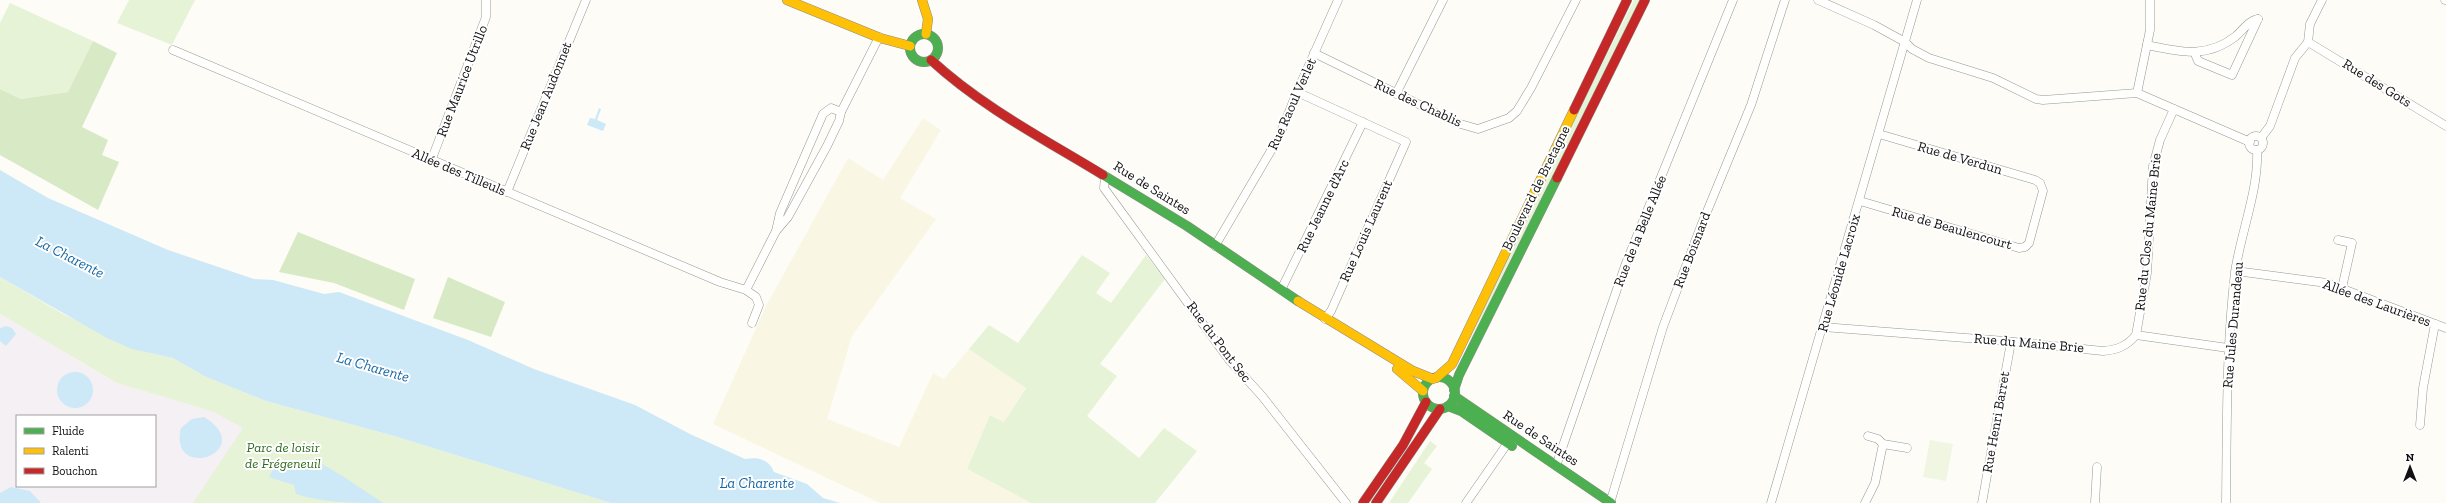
<svg xmlns="http://www.w3.org/2000/svg" width="2446" height="503" viewBox="0 0 2446 503" font-family="'Zilla Slab',serif">
<style>
.industrial{fill:#f5f0f3;fill-rule:evenodd}
.farmland{fill:#f9f7e4}
.green{fill:#e7f3d7}
.forest{fill:#d8eac5}
.pitch{fill:#f0f6e1}
.water{fill:#cde8f7}
.lines{fill:none;stroke-linecap:round;stroke-linejoin:round}
.street-casing{stroke:#979795;stroke-width:9}
.fast-casing{stroke:#8e8d8b;stroke-width:10}
.slow-casing{stroke:#8e8d8b;stroke-width:10}
.jam-casing{stroke:#8e8d8b;stroke-width:10}
.street{stroke:#fffffe;stroke-width:8}
.fast{stroke:#4caf50;stroke-width:9}
.slow{stroke:#ffc107;stroke-width:9}
.jam{stroke:#c62828;stroke-width:9}
.labels{text-anchor:middle;dominant-baseline:central;stroke-width:4;stroke-linejoin:round;paint-order:stroke}
.street-label{font-size:14px;fill:#111;stroke:#fff}
.park-label{font-size:14px;font-style:italic;fill:#2f6b1f;stroke:#fff}
.water-label{font-size:15px;font-style:italic;fill:#1768a6;stroke:#fff}
</style>
<rect width="100%" height="100%" fill="#fdfcf7"/>
<path class="industrial" d="M 0,314 L 117,383 L 248,422 L 194,503 L 0,503 ZM 17,416 L 155,416 L 155,486 L 17,486 Z"/>
<polygon class="farmland" points="923,118 941,130 900,198 936,219 852,336 827,419 899,447 933,373 944,379 969,349 1026,387 1004,422 990,415 967,469 1031,503 880,503 713,424 766,306 848,158 883,180"/>
<g class="green">
<polygon points="129,0 195,0 172,45 117,23"/>
<polygon points="1634,0 1640,0 1459,367 1497,275"/>
<polygon points="10,3 93,41 68,92 21,99 0,89 0,23"/>
<polygon points="1082,255 1110,273 1096,293 1111,303 1146,255 1165,279 1100,364 1117,376 1087,416 1139,458 1164,428 1197,451 1155,503 1031,503 967,469 990,415 1004,422 1026,388 969,349 989,325 1018,343"/>
<polygon points="0,277 65,315 142,351 173,358 204,376 266,401 394,436 611,503 193,503 243,428 214,412 117,383 0,314"/>
<polygon points="1430,441 1437,446 1424,463 1432,469 1408,503 1389,503"/>
</g>
<g class="forest">
<polygon points="93,41 117,53 82,127 108,140 102,155 119,162 98,210 0,155 0,89 21,99 68,92"/>
<polygon points="298,232 415,279 404,310 334,283 279,272"/>
<polygon points="448,277 505,302 491,337 433,318"/>
</g>
<polygon class="pitch" points="1930,440 1953,444 1946,481 1923,477"/>
<g class="water">
<polygon points="599,108 601,109 597,120 606,124 603,131 587,125 590,118 595,119"/>
<path d="M 0,170 L 48,198 L 168,250 L 254,279 L 273,280 L 324,294 L 339,292 L 468,340 L 534,369 L 635,405 L 690,434 L 745,459 C 758,457 769,459 774,472 L 807,484 L 823,498 L 840,503 L 611,503 L 394,436 L 266,401 L 204,376 L 173,358 L 132,349 L 107,338 L 0,277 Z"/>
<polygon points="6,326 12,328 16,334 6,346 0,341 0,328"/>
<circle cx="75" cy="390" r="18"/>
<path d="M 204,417 C 253,447 187,477 180,443 C 179,438 180,432 181,428 L 192,419 Z"/>
<path d="M 315,460 L 341,475 L 383,503 C 353,503 324,503 296,494 L 294,485 L 269,477 L 276,464 Z"/>
<polygon points="11,487 30,491 41,503 0,503 0,493"/>
</g>
<g class="lines">
<defs>
<g id="street">
<polyline points="1818,0 1874,25 1905,42 1912,49 1929,58 1993,78 2036,99 2043,100 2137,93 2250,142"/>
<polyline points="2445,0 2446,0"/>
<polyline points="2308,42 2446,126"/>
<path d="M 2147,45 C 2180,52 2207,59 2236,36 C 2243,30 2248,21 2258,19"/>
<polyline points="173,50 720,282 746,290"/>
<polyline points="1314,53 1457,123 1478,129 1509,118 1517,111 1531,88 1576,0"/>
<polyline points="2195,54 2198,61 2232,75 2258,19"/>
<polyline points="1297,92 1406,142 1331,311 1325,319"/>
<polyline points="2137,93 2150,30 2150,0"/>
<polyline points="1396,94 1443,0"/>
<circle cx="2256" cy="143" r="7"/>
<polyline points="2261,138 2270,126 2295,58 2308,42 2310,24 2322,0"/>
<polyline points="431,161 486,17 486,0"/>
<polyline points="1105,176 1104,188 1230,361 1262,396 1346,503"/>
<polyline points="507,192 586,0"/>
<polyline points="1860,201 2019,248 2025,247 2029,243 2043,191 2040,183 2035,180 1879,134"/>
<polyline points="776,231 780,213 823,114 831,108 841,112"/>
<polyline points="2338,240 2352,243 2342,288"/>
<polyline points="1215,246 1279,137 1297,92 1338,0"/>
<polyline points="2236,271 2327,283 2446,328"/>
<polyline points="1281,290 1363,122"/>
<polyline points="752,323 759,305 756,297 746,290 776,231 788,217 827,146 839,121 841,112 879,37"/>
<path d="M 1823,327 L 2005,341 L 2103,351 C 2117,350 2127,346 2136,335 L 2147,273 L 2153,166 L 2160,140 L 2174,109"/>
<polyline points="2136,335 2228,348"/>
<polyline points="2420,425 2423,388 2435,324"/>
<polyline points="1868,436 1878,439 1883,444 1907,448"/>
<polyline points="1556,466 1626,263 1733,0"/>
<polyline points="1466,503 1507,444 1512,442"/>
<polyline points="1610,503 1663,327 1701,226 1751,105 1785,0"/>
<polyline points="1771,503 1917,0"/>
<polyline points="1865,503 1875,483 1883,444"/>
<polyline points="1982,503 2011,342"/>
<polyline points="2095,503 2097,467"/>
<path d="M 2226,503 C 2227,426 2226,348 2235,272 C 2241,232 2259,189 2257,150"/>
</g>
<g id="fast">
<circle cx="924" cy="48" r="14"/>
<polyline points="1103,175 1187,226 1298,301"/>
<circle cx="1439" cy="393" r="16"/>
<polyline points="1454,390 1459,375 1557,178"/>
<polyline points="1454,396 1611,503"/>
<polyline points="1448,406 1461,411 1512,446"/>
</g>
<g id="slow">
<polyline points="787,0 880,38 910,46"/>
<polyline points="922,0 928,19 926,34"/>
<polyline points="1298,301 1413,371 1433,379"/>
<polyline points="1397,369 1423,391"/>
<polyline points="1436,378 1452,364 1574,110"/>
</g>
<g id="jam">
<path d="M 931,60 C 982,107 1044,139 1103,175"/>
<polyline points="1574,110 1627,0"/>
<polyline points="1557,178 1645,0"/>
<polyline points="1363,503 1403,445 1426,402"/>
<polyline points="1376,503 1440,409"/>
</g>
</defs>
<use href="#street" class="street-casing"/>
<use href="#fast" class="fast-casing"/>
<use href="#slow" class="slow-casing"/>
<use href="#jam" class="jam-casing"/>
<use href="#street" class="street"/>
<use href="#fast" class="fast"/>
<use href="#slow" class="slow"/>
<use href="#jam" class="jam"/>
</g>
<g class="labels">
<g class="street-label">
<text transform="translate(462 81) rotate(-69)">Rue Maurice Utrillo</text>
<text transform="translate(2377 83) rotate(32)">Rue des Gots</text>
<text transform="translate(546 96) rotate(-68)">Rue Jean Audonnet</text>
<text transform="translate(1418 103) rotate(25)">Rue des Chablis</text>
<text transform="translate(1292 104) rotate(-66)">Rue Raoul Verlet</text>
<text transform="translate(1960 158) rotate(16)">Rue de Verdun</text>
<text transform="translate(459 172) rotate(23)">Allée des Tilleuls</text>
<text transform="translate(1152 188) rotate(32)">Rue de Saintes</text>
<text transform="translate(1536 188) rotate(-64)">Boulevard de Bretagne</text>
<text transform="translate(1323 206) rotate(-64)">Rue Jeanne d'Arc</text>
<text transform="translate(1952 228) rotate(16)">Rue de Beaulencourt</text>
<text transform="translate(1366 231) rotate(-66)">Rue Louis Laurent</text>
<text transform="translate(1640 231) rotate(-68)">Rue de la Belle Allée</text>
<text transform="translate(2148 232) rotate(-84)">Rue du Clos du Maine Brie</text>
<text transform="translate(1692 250) rotate(-69)">Rue Boisnard</text>
<text transform="translate(1839 273) rotate(-74)">Rue Léonide Lacroix</text>
<text transform="translate(2377 303) rotate(20)">Allée des Laurières</text>
<text transform="translate(2233 325) rotate(-85)">Rue Jules Durandeau</text>
<text transform="translate(1219 342) rotate(53)">Rue du Pont Sec</text>
<text transform="translate(2029 343) rotate(5)">Rue du Maine Brie</text>
<text transform="translate(1996 422) rotate(-80)">Rue Henri Barret</text>
<text transform="translate(1541 438) rotate(34)">Rue de Saintes</text>
</g>
<g class="park-label">
<text x="283" y="447">Parc de loisir<tspan x="283" dy="16">de Frégeneuil</tspan></text>
</g>
<g class="water-label">
<text transform="translate(70 257) rotate(27)">La Charente</text>
<text transform="translate(373 367) rotate(16)">La Charente</text>
<text x="757" y="483">La Charente</text>
</g>
</g>
<rect x="16" y="415" width="140" height="72" fill="#ffffff" stroke="#a0a0a0"/>
<rect x="24" y="428" width="20" height="6" fill="#4caf50" stroke="#a0a0a0"/>
<text x="52" y="435" font-size="12" fill="#111111">Fluide</text>
<rect x="24" y="448" width="20" height="6" fill="#ffc107" stroke="#a0a0a0"/>
<text x="52" y="455" font-size="12" fill="#111111">Ralenti</text>
<rect x="24" y="468" width="20" height="6" fill="#c62828" stroke="#a0a0a0"/>
<text x="52" y="475" font-size="12" fill="#111111">Bouchon</text>
<g transform="translate(2410 467)" stroke="#ffffff" stroke-width="3" paint-order="stroke">
<path d="M0-3L7 15L0 10L-7 15Z" fill="#111111"/>
<text y="-6" font-size="11" font-weight="bold" text-anchor="middle" fill="#111111">N</text>
</g>
</svg>
